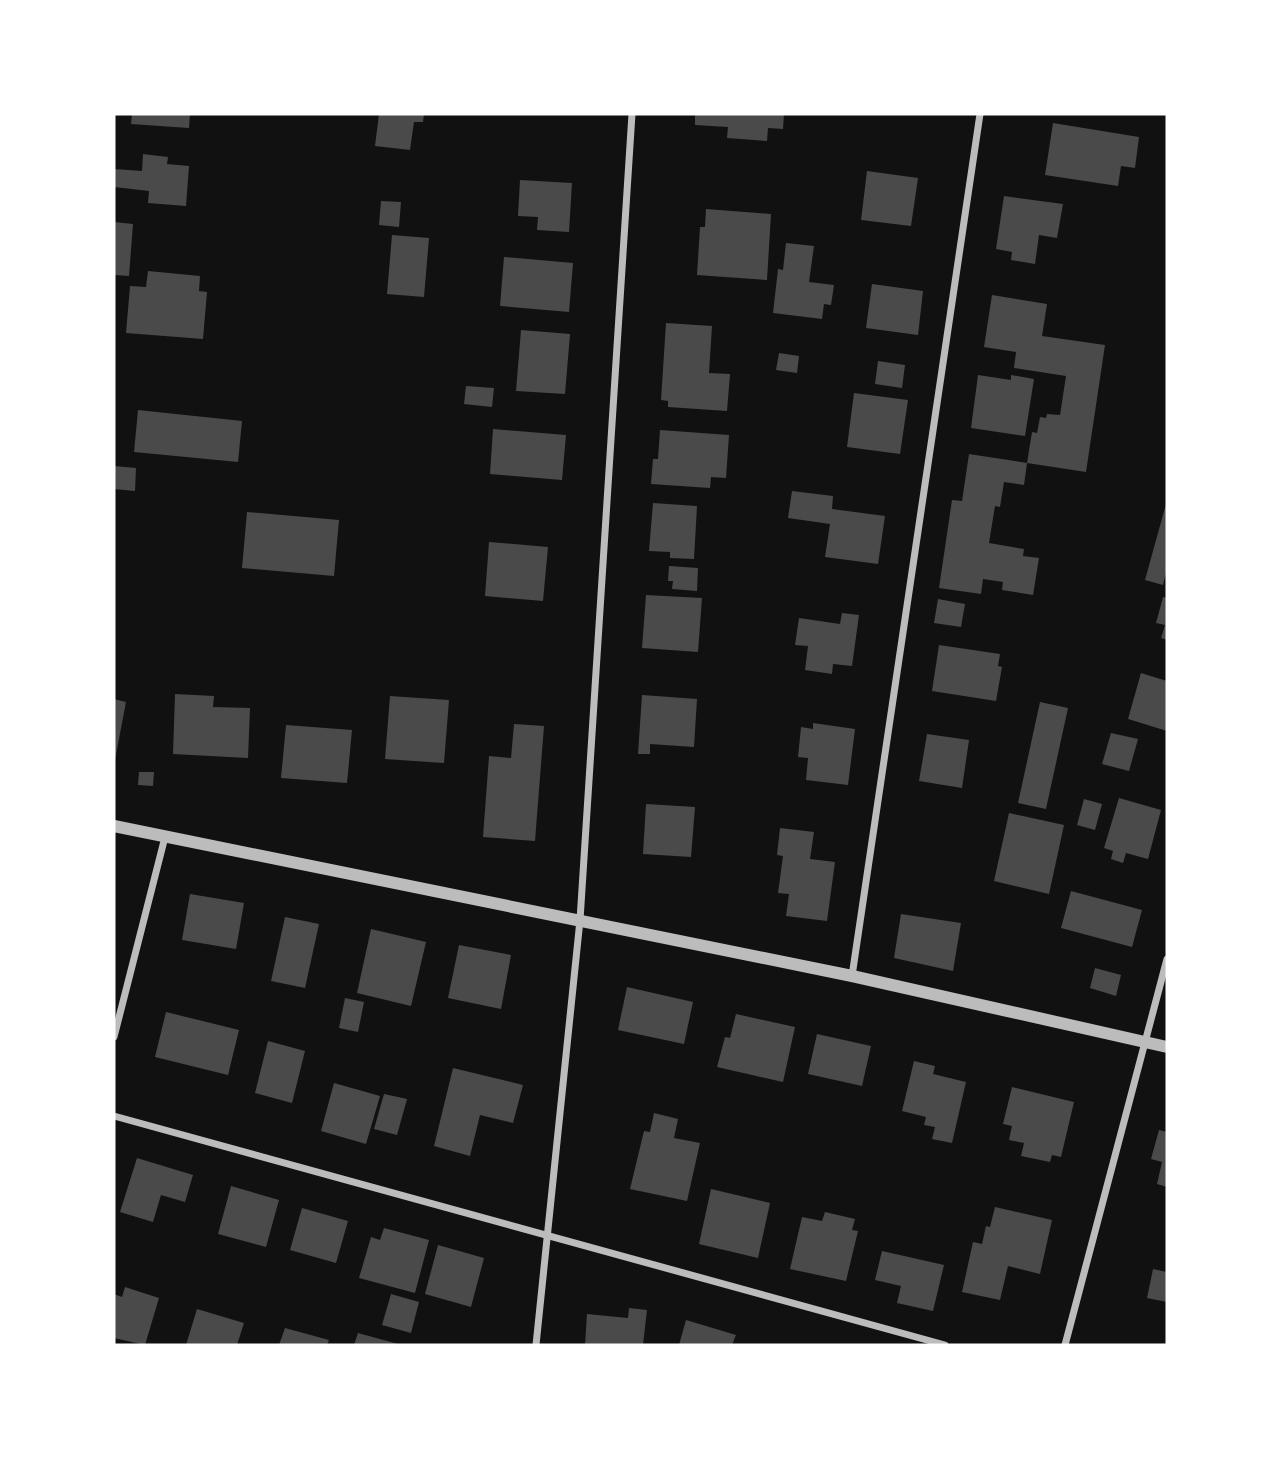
<svg xmlns="http://www.w3.org/2000/svg" width="1281" height="1459" viewBox="0 0 1281 1459" font-family="Rubik,sans-serif">
<style>
.building{fill:#4a4a4a}
.lines{fill:none;stroke-linecap:round;stroke-linejoin:round}
.minor{stroke:#bcbcbc;stroke-width:7}
.tertiary{stroke:#bcbcbc;stroke-width:12}
</style>
<rect width="100%" height="100%" fill="#111"/>
<g class="building">
<polygon points="132,114 190,114 189,128 131,124"/>
<polygon points="379,114 424,114 423,122 414,122 410,150 375,146"/>
<polygon points="695,114 784,114 783,129 768,128 767,141 727,138 728,127 695,125"/>
<polygon points="1053,123 1139,137 1135,168 1121,166 1118,186 1045,175"/>
<polygon points="143,154 168,157 167,164 189,166 186,206 148,203 149,191 114,187 114,169 142,171"/>
<polygon points="867,171 918,178 911,226 861,220"/>
<polygon points="520,180 572,183 569,232 537,230 538,217 518,216"/>
<polygon points="1004,196 1063,204 1057,238 1039,235 1035,264 1011,260 1012,252 996,249"/>
<polygon points="381,201 401,202 399,227 379,225"/>
<polygon points="706,209 771,214 767,280 697,275 700,227 705,227"/>
<polygon points="114,222 133,224 129,276 114,275"/>
<polygon points="392,235 429,238 424,297 387,294"/>
<polygon points="786,243 814,246 809,282 834,285 831,305 824,304 822,319 773,313 778,269 783,270"/>
<polygon points="504,257 573,263 569,312 500,306"/>
<polygon points="148,271 200,276 199,291 207,292 203,339 126,333 130,286 146,287"/>
<polygon points="872,284 923,291 918,335 866,328"/>
<polygon points="992,295 1047,304 1042,336 1105,345 1086,472 1027,463 1032,432 1037,433 1040,417 1046,418 1047,414 1060,415 1066,376 1014,368 1016,352 984,347"/>
<polygon points="666,323 712,326 709,373 730,374 727,411 668,407 668,401 661,400"/>
<polygon points="521,330 570,334 565,394 516,391"/>
<polygon points="779,353 799,356 797,373 776,370"/>
<polygon points="878,361 905,365 902,388 875,384"/>
<polygon points="978,375 1011,380 1011,375 1034,379 1025,436 971,428"/>
<polygon points="466,386 494,388 492,407 464,404"/>
<polygon points="854,393 908,400 900,454 847,447"/>
<polygon points="138,410 242,421 238,462 134,452"/>
<polygon points="493,429 566,435 562,480 490,474"/>
<polygon points="660,430 729,435 726,478 711,477 710,488 651,484 653,459 658,459"/>
<polygon points="969,454 1027,463 1024,485 1004,482 1000,507 995,506 989,543 1024,549 1023,556 1039,558 1033,595 1002,590 1003,582 983,579 981,594 939,588 952,500 962,501"/>
<polygon points="114,466 136,468 135,491 114,489"/>
<polygon points="792,491 833,496 832,509 885,516 878,564 825,557 830,524 788,518"/>
<polygon points="653,503 697,506 694,559 670,558 670,552 649,551"/>
<polygon points="1166,504 1167,569 1163,585 1145,580"/>
<polygon points="247,512 339,520 334,576 242,568"/>
<polygon points="489,542 548,547 543,601 485,596"/>
<polygon points="669,566 698,568 697,591 672,589 673,581 668,581"/>
<polygon points="646,595 702,598 698,652 642,648"/>
<polygon points="1163,597 1167,598 1167,640 1161,638 1165,625 1156,623"/>
<polygon points="938,599 965,604 961,627 934,623"/>
<polygon points="842,613 859,615 852,666 833,664 832,674 805,670 808,646 795,645 799,618 840,624"/>
<polygon points="939,645 1000,654 998,666 1002,667 996,701 932,691"/>
<polygon points="1141,673 1167,681 1167,731 1128,719"/>
<polygon points="175,694 214,696 213,707 250,708 248,758 173,754"/>
<polygon points="642,695 697,699 694,747 650,744 650,754 638,754"/>
<polygon points="390,696 449,700 444,763 385,759"/>
<polygon points="114,699 126,702 115,760 114,760"/>
<polygon points="1040,702 1068,708 1046,809 1018,803"/>
<polygon points="813,723 855,729 848,785 806,780 808,758 798,757 801,727 813,729"/>
<polygon points="514,724 544,726 535,841 483,837 489,756 511,758"/>
<polygon points="286,725 352,730 347,783 281,778"/>
<polygon points="1111,733 1138,739 1129,771 1102,764"/>
<polygon points="927,734 969,740 962,788 919,781"/>
<polygon points="139,772 154,772 153,786 138,785"/>
<polygon points="1119,798 1161,810 1148,859 1126,853 1123,863 1111,859 1113,851 1104,848"/>
<polygon points="1084,799 1102,804 1095,830 1077,825"/>
<polygon points="646,804 695,807 691,857 643,854"/>
<polygon points="1009,813 1064,825 1049,894 994,881"/>
<polygon points="780,828 814,832 810,859 835,862 827,921 786,916 789,894 778,893 783,856 777,855"/>
<polygon points="1071,891 1142,910 1132,947 1061,928"/>
<polygon points="190,894 244,903 236,949 182,940"/>
<polygon points="901,914 961,923 953,971 894,958"/>
<polygon points="285,917 319,924 305,988 271,981"/>
<polygon points="371,929 426,942 411,1006 357,993"/>
<polygon points="459,945 511,955 501,1009 448,998"/>
<polygon points="1095,968 1121,975 1116,996 1090,988"/>
<polygon points="627,987 693,1002 684,1044 618,1030"/>
<polygon points="345,998 364,1002 358,1032 339,1028"/>
<polygon points="166,1012 239,1030 228,1075 155,1057"/>
<polygon points="736,1014 795,1027 783,1082 717,1067 725,1037 730,1038"/>
<polygon points="817,1034 871,1046 862,1086 808,1074"/>
<polygon points="268,1041 305,1051 292,1103 255,1093"/>
<polygon points="914,1061 935,1066 933,1074 966,1082 952,1143 932,1139 935,1127 924,1125 926,1117 902,1111"/>
<polygon points="453,1068 523,1085 513,1123 480,1115 470,1156 434,1146"/>
<polygon points="334,1083 380,1096 366,1144 321,1131"/>
<polygon points="1012,1087 1074,1102 1061,1157 1052,1155 1050,1162 1021,1156 1024,1143 1009,1140 1012,1126 1003,1124"/>
<polygon points="384,1094 407,1099 397,1135 374,1129"/>
<polygon points="654,1113 678,1119 674,1138 700,1143 687,1201 630,1189 644,1131 650,1132"/>
<polygon points="1159,1130 1167,1132 1167,1187 1157,1184 1162,1162 1151,1159"/>
<polygon points="137,1158 193,1175 185,1202 161,1195 153,1222 120,1212"/>
<polygon points="231,1186 279,1200 266,1247 218,1234"/>
<polygon points="711,1189 770,1203 758,1258 699,1244"/>
<polygon points="995,1207 1052,1220 1040,1274 1008,1266 1000,1300 962,1292 973,1242 982,1244 986,1226 990,1227"/>
<polygon points="302,1208 348,1221 336,1263 290,1250"/>
<polygon points="825,1212 855,1219 852,1230 858,1231 846,1281 790,1269 802,1217 822,1221"/>
<polygon points="384,1228 429,1240 415,1293 359,1278 371,1237 380,1240"/>
<polygon points="438,1245 484,1258 471,1307 425,1294"/>
<polygon points="882,1251 944,1265 933,1311 897,1303 901,1286 875,1280"/>
<polygon points="1153,1269 1167,1272 1167,1302 1147,1298"/>
<polygon points="125,1287 159,1298 145,1345 114,1338 114,1294 122,1297"/>
<polygon points="391,1294 419,1302 411,1333 382,1325"/>
<polygon points="629,1308 647,1310 643,1345 585,1345 587,1314 628,1318"/>
<polygon points="197,1309 244,1323 237,1345 186,1345"/>
<polygon points="686,1320 736,1335 732,1345 679,1345"/>
<polygon points="285,1328 329,1340 327,1345 279,1345"/>
<polygon points="358,1333 398,1344 398,1345 354,1345"/>
</g>
<g class="lines">
<g class="minor">
<polyline points="852,976 980,114"/>
<polyline points="114,1037 165,837"/>
<polyline points="114,1116 945,1345"/>
<polyline points="536,1345 580,920 632,114"/>
<polyline points="1065,1345 1167,959"/>
</g>
<polyline class="tertiary" points="114,826 852,976 1167,1047"/>
</g>
<rect width="1281" height="1459" fill="none" stroke="#ffffff" stroke-width="231"/>
</svg>
